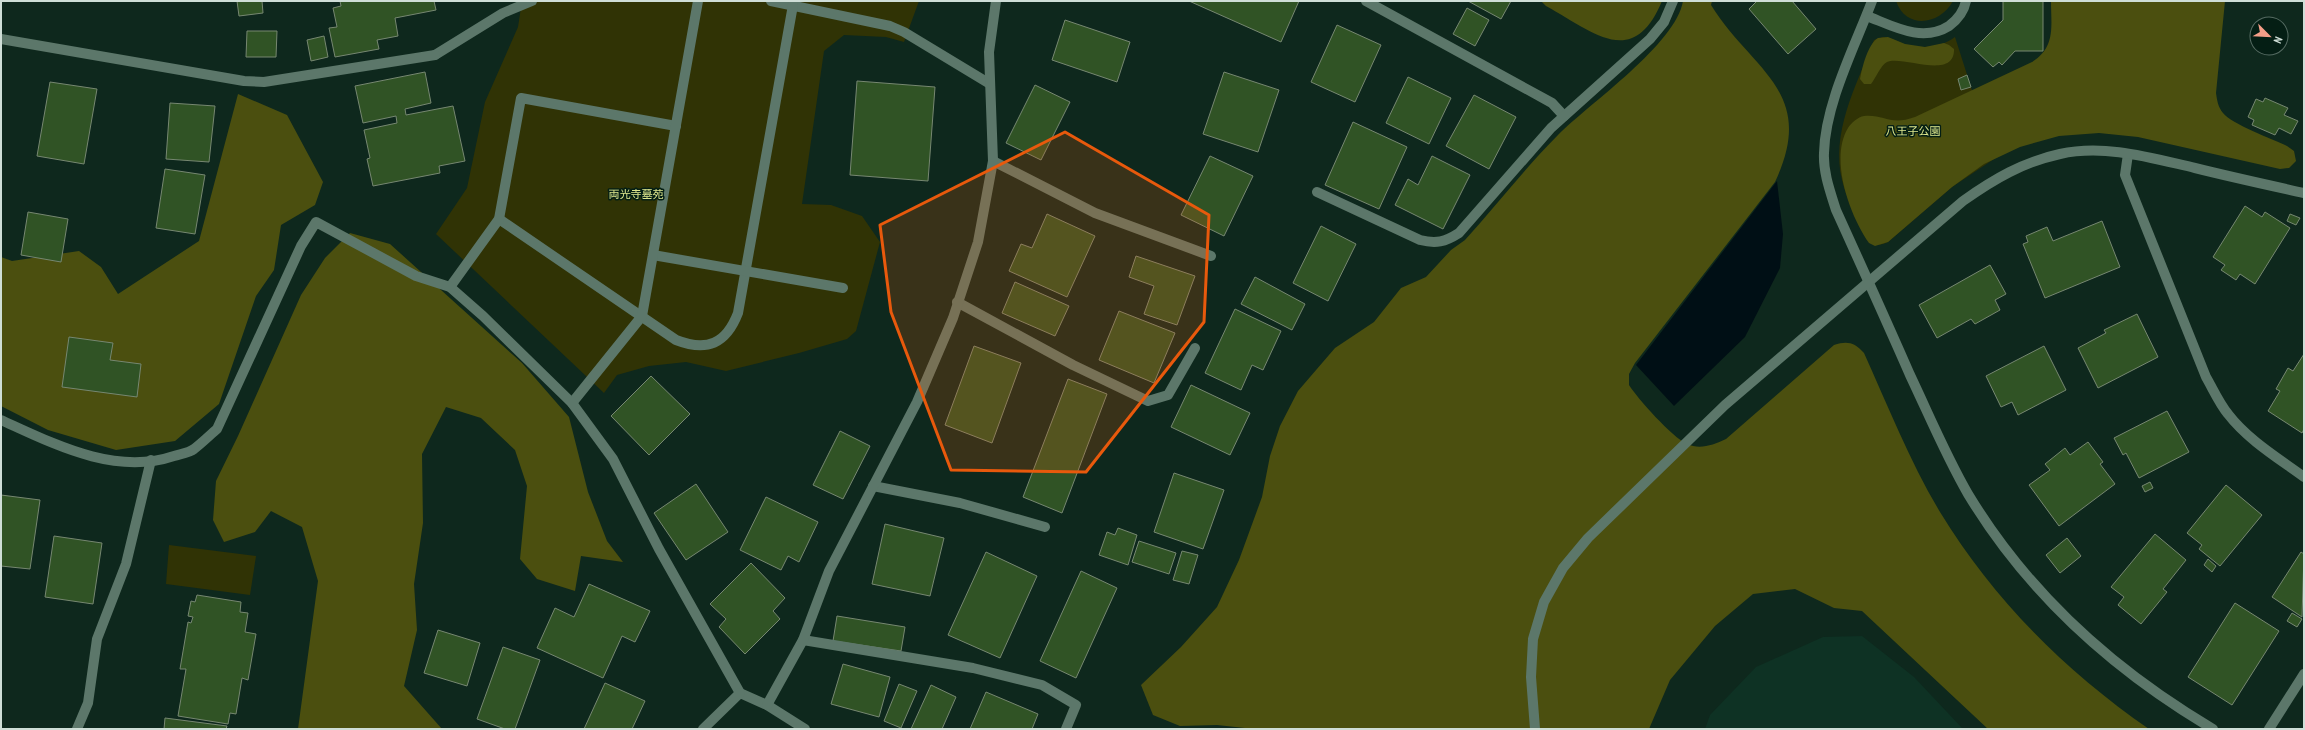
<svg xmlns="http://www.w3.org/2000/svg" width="2305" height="730" viewBox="0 0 2305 730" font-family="'PT Sans Narrow','Noto Sans JP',sans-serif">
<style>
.built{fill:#0e3224}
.green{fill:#303305}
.forest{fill:#4b4f0f}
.water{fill:#000f15}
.building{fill:#305325;stroke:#768771}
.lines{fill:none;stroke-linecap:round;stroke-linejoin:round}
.lane{stroke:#5c776a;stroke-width:10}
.street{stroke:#5c776a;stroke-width:10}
.marked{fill:#e8590c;fill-opacity:0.2;stroke:#e8590c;stroke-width:3;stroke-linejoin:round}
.labels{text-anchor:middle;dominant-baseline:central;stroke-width:3;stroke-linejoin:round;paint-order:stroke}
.park-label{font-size:11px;fill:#dee78d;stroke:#041e14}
</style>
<rect width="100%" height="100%" fill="#0e281d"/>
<polygon class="built" points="1862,636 1914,677 1963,729 1705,729 1710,715 1756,667 1823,637"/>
<g class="green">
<polygon points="522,1 919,1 904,42 886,37 844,35 824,51 802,204 831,205 862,216 880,242 856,331 847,339 799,353 726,371 686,362 649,366 617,375 604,393 436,234 467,188 485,102 518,27"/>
<path d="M 1896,1 L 1953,1 C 1940,25 1906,30 1896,1 Z"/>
<path d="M 1883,37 C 1891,38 1897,41 1904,44 C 1921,49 1940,48 1955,37 L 1994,159 L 1952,187 L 1888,242 C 1873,249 1867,241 1861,228 C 1854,212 1846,197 1842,180 C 1831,133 1855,88 1872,45 L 1874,40 Z"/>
<polygon points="169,545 256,556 250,595 166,584"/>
</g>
<g class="forest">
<path d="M 1541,1 L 1662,1 C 1633,71 1592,31 1546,6 Z"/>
<path d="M 1683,1 L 1712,1 L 1711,5 C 1752,71 1818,91 1775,182 L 1635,363 L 1629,374 L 1629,385 C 1638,399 1672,437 1687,444 C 1700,450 1713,445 1726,439 L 1834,345 C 1847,341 1854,342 1864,353 C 1888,406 1910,462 1940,512 C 1993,599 2065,671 2149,729 L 1988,729 L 1862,611 L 1834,608 L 1795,589 L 1753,594 L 1715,626 L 1670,680 L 1649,729 L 1254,729 L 1217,725 L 1180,726 L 1153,715 L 1141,685 L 1181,647 L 1217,607 L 1239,560 L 1262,497 L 1270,456 L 1280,426 L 1298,391 L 1335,348 L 1374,322 L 1401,288 L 1426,277 L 1451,250 L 1465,240 C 1496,206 1525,168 1558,135 C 1590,103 1676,44 1683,1 Z"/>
<path d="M 2051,1 L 2225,1 L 2216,93 C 2217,100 2218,107 2223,113 C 2231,124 2273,139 2287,146 L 2294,151 L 2296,161 L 2289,168 L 2280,169 L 2138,137 L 2099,133 L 2059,136 L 2020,147 L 1984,164 L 1952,187 L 1888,242 L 1875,246 L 1869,243 C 1850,216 1829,159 1848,128 C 1851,123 1858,117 1864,116 C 1884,114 1890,126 1915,117 L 2032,62 C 2056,47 2051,26 2051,1 Z"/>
<path d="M 1888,37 L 1905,44 L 1925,47 L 1944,43 L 1949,45 L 1954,49 C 1955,81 1902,55 1887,62 C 1880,66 1876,78 1871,84 L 1864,84 L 1860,79 C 1862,67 1868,44 1878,38 Z"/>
<polygon points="238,94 287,115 323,182 315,205 281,225 274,270 256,296 219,404 175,441 116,450 48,430 1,406 1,257 12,261 79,251 101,267 118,294 199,241"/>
<polygon points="350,233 390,244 522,363 569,417 588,492 607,541 623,562 581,556 575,591 537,579 520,559 527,486 515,450 481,418 446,407 422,454 423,523 414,584 417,630 404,686 442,729 298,729 318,581 302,527 271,511 255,532 224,542 213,520 216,481 238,436 301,295 325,258"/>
</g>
<polygon class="water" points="1777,181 1783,234 1780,268 1745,337 1674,406 1636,365"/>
<g class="building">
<polygon points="237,1 262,1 263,13 239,16"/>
<polygon points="340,1 434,1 436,10 395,18 398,36 377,40 379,49 335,57 329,28 337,27 333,8 341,6"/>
<polygon points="1189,1 1299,1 1281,42"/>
<polygon points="1468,1 1511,1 1501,19"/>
<polygon points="1757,1 1792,1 1816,29 1788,54 1749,9"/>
<polygon points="2003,1 2043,1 2043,51 2015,51 2002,65 1999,62 1993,67 1974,49 2003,20"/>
<polygon points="1467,8 1489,20 1475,46 1453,34"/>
<polygon points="1065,20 1130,42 1117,82 1052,60"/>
<polygon points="1337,25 1381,45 1355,102 1311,82"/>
<polygon points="247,31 277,31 276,57 246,57"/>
<polygon points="324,36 328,57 311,61 307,40"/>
<polygon points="425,72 431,103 405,109 406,115 453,106 465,161 439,166 440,173 373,186 367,159 370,158 364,130 397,123 396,116 363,123 355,86"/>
<polygon points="1224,72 1279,90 1258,152 1203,134"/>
<polygon points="1967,75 1971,87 1961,90 1958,79"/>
<polygon points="1408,77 1451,98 1429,144 1386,123"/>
<polygon points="857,81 935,87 928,181 850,175"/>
<polygon points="50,82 97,89 84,164 37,156"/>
<polygon points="1035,85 1070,102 1041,160 1006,143"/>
<polygon points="1474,95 1516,117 1489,169 1446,146"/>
<polygon points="2265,98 2288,108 2284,115 2298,121 2291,134 2279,128 2275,135 2252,125 2254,120 2248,117 2256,99 2263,102"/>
<polygon points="170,103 215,106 209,162 166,159"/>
<polygon points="1353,122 1407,147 1379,209 1325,185"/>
<polygon points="1210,156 1253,176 1224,236 1181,215"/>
<polygon points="1432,156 1470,175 1443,229 1395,205 1408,179 1418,185"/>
<polygon points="165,169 205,175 195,234 156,228"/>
<polygon points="2245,206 2262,217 2265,212 2290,228 2255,284 2240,274 2236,280 2221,270 2225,265 2213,257"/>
<polygon points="28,212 68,219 61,262 21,255"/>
<polygon points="1047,214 1095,236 1067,297 1009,271 1021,244 1032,248"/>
<polygon points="2290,214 2300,218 2296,225 2287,221"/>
<polygon points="2102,221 2120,267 2045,298 2023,244 2028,242 2026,236 2047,227 2053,241"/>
<polygon points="1321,226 1356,244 1328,301 1293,283"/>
<polygon points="1136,256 1195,276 1177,325 1144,314 1154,286 1129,277"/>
<polygon points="1990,265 2006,294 1995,300 2000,310 1975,324 1971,319 1937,338 1919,305"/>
<polygon points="1255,277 1305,304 1292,330 1241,304"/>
<polygon points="1015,282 1069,306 1055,336 1002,313"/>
<polygon points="1235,309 1281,331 1263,370 1252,365 1241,390 1205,373"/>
<polygon points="1119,311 1175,333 1154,383 1099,360"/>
<polygon points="2137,314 2158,357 2098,388 2078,348 2106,333 2104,330"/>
<polygon points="69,337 113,343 110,360 141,364 137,397 62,387"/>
<polygon points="974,346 1021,363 992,443 945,425"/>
<polygon points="2044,346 2066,390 2018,415 2012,402 2001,407 1986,376"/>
<polygon points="2304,354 2304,429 2302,433 2268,411 2280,391 2276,389 2288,368 2293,371"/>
<polygon points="651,376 690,414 649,455 611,416"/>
<polygon points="1068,379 1107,394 1062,513 1023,497"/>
<polygon points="1191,385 1250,413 1230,455 1171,427"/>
<polygon points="2167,411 2189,452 2139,478 2126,453 2123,455 2114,438"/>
<polygon points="840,431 870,446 843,499 813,485"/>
<polygon points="2088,442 2103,462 2100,464 2115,484 2059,526 2029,485 2050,470 2045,464 2065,448 2070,455"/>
<polygon points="1174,473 1224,490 1203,549 1154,532"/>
<polygon points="2150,482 2153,488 2145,492 2142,486"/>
<polygon points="696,484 728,532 686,560 654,513"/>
<polygon points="2226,485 2262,515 2220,566 2199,549 2202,545 2187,533"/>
<polygon points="1,495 40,500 30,569 1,566"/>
<polygon points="766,497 818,522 799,562 788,556 781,570 740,550"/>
<polygon points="885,524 944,538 930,596 872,584"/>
<polygon points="1118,528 1137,535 1128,565 1099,555 1107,532 1115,535"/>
<polygon points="2155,534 2186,560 2163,589 2167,592 2141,624 2118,605 2124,597 2111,587"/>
<polygon points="54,536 102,543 93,604 45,597"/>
<polygon points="2067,538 2081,556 2060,573 2046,555"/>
<polygon points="1139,541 1176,553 1169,574 1132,562"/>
<polygon points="1182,551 1198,555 1189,584 1173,580"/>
<polygon points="986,552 1037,576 1000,658 948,635"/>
<polygon points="2301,552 2304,554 2302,617 2272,597"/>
<polygon points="2208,559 2216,566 2212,572 2204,565"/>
<polygon points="751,563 785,598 773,611 780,619 745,654 719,627 726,619 710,604"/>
<polygon points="1081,571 1117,588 1076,678 1040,661"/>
<polygon points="589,584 650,611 635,642 622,636 603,678 537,648 555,608 574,617"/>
<polygon points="197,595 241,602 240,612 248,613 245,632 256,634 248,680 242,678 236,714 230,713 228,724 178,716 186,669 180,669 188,622 191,623 193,617 188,616 191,601 195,602"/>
<polygon points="2235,603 2279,631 2232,705 2188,677"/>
<polygon points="2292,613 2302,619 2297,627 2287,621"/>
<polygon points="837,616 905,627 901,651 833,641"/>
<polygon points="438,630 480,643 467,686 424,673"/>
<polygon points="503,647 540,660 515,729 505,729 477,719"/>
<polygon points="843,664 890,677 879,717 831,704"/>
<polygon points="605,683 645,701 632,729 584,729"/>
<polygon points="899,684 917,691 901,728 884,721"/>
<polygon points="931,685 956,697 942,729 911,729"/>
<polygon points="986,692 1038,714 1032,729 970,729"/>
<polygon points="165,718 227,726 226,729 164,729"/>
</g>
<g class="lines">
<g class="lane">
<polyline points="771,1 890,26 904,32 990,84"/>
<polyline points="435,55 503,13 532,1"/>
<path d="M 499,219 L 676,340 C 707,352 726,344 738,313 L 793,5"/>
<polyline points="653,255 843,288"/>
<polyline points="450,287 499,219 521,98 676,126"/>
<polyline points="572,403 642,316 698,1"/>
</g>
<g class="street">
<polyline points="1366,1 1552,103 1564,116"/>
<path d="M 1872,1 C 1855,46 1825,104 1824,153 C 1823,172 1830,191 1836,210 C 1861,265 1886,320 1910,375 C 1929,415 1946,456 1968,494 C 2029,595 2113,670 2213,729"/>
<path d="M 1867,16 C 1893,26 1922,43 1949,26 C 1957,20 1964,11 1966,1"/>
<polyline points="1,39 244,81 264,82 435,55"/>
<path d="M 2128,154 L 2125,175 L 2206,377 C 2213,389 2219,403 2228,414 C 2248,440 2278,458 2304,477"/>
<polyline points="993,161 1095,213 1211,256"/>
<path d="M 1317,192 L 1420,240 C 1436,244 1445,242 1459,233 L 1551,128 L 1650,39 L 1664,22 L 1673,1"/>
<polyline points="957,302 1073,365 1148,401 1168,395 1195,348"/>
<path d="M 1,420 C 54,444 115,476 174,456 C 180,454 189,453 194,449 C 202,443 210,435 217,429 L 301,246 L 316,222 L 416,276 L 450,287 L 483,316 L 572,403 L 613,459 L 659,549 L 740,693 L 767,705 L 805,729"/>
<polyline points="873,486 960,503 1045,527"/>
<polyline points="803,640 973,668 1042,685 1076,705 1066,729"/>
<polyline points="767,705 803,640 829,571 917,402 953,318 978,242 993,161 989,52 996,1"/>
<polyline points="77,729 88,703 97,639 126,564 151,460"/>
<polyline points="703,729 740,693"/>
<path d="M 1535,729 L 1531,677 L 1533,639 L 1544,602 L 1563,568 L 1588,538 L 1725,405 L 1963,201 C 1994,179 2023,162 2060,154 C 2105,144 2151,158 2195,168 C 2231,177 2268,185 2304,193"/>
<polyline points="2269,729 2304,674"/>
</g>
</g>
<path class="marked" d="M 1065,132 L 1209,215 L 1204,322 L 1086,472 L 951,470 L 891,312 L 880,225 Z"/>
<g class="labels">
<g class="park-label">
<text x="1913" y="131">八王子公園</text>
<text x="636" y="194">両光寺墓苑</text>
</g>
</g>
<rect width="2305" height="730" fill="none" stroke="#cfded7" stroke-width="4"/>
<g transform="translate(2269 36) rotate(114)"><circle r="19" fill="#041e14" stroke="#556b62"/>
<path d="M0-3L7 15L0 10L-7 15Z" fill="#f49e88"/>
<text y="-6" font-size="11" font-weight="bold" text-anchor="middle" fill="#cfded7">N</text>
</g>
</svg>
